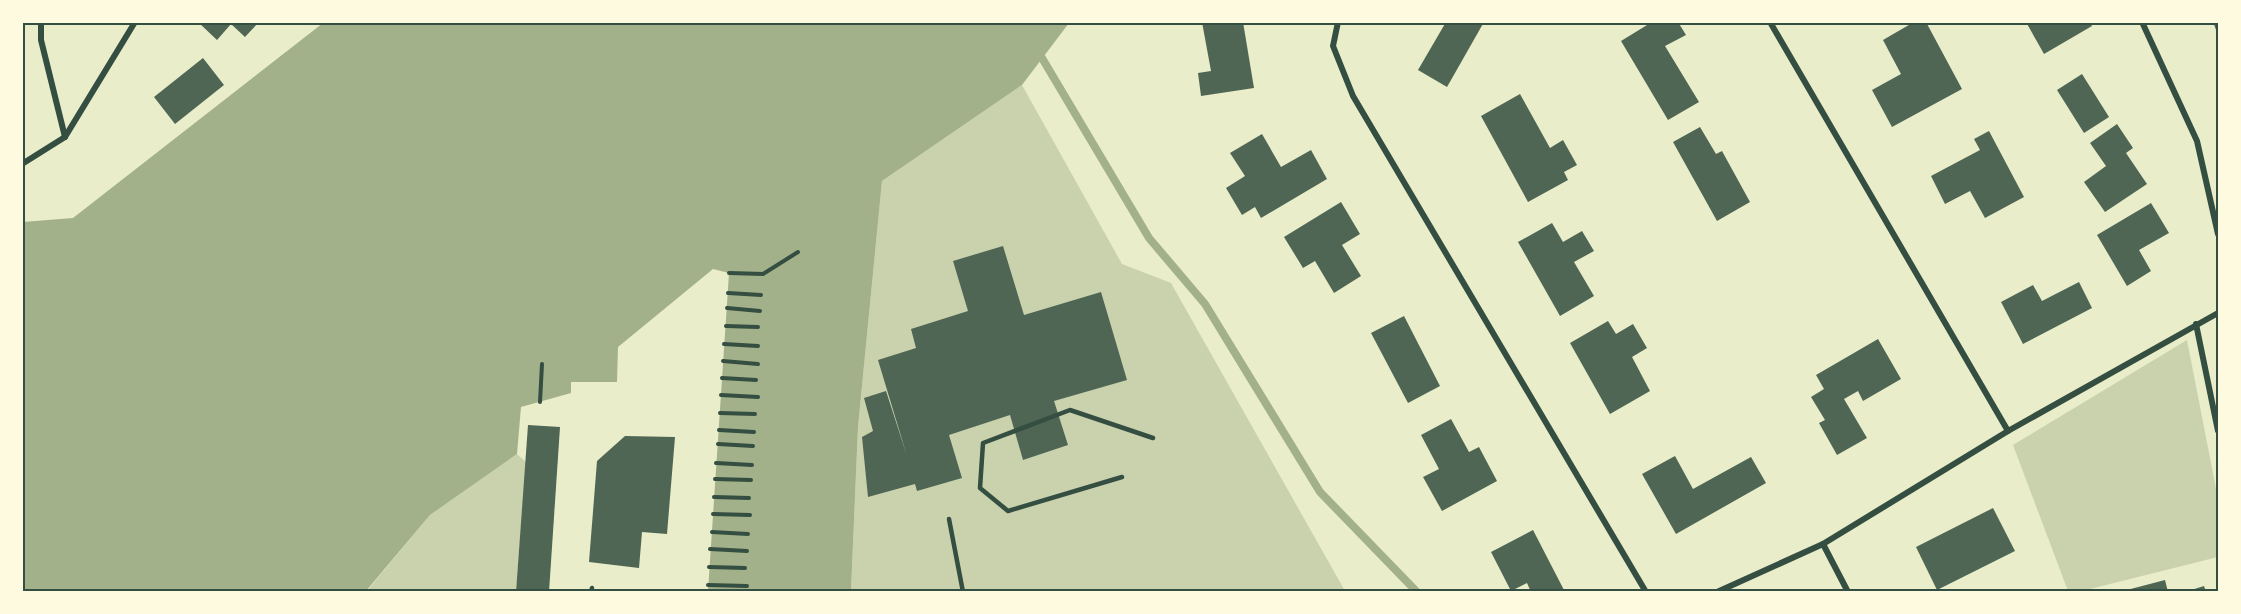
<svg xmlns="http://www.w3.org/2000/svg" width="2241" height="614" viewBox="0 0 2241 614" font-family="Montserrat,sans-serif">
	<style>
		.green { fill: #cad2ad }
		.water { fill: #a3b18a }
		.lines { fill: none; stroke-linecap: round; stroke-linejoin: round }
		.stream { stroke: #a3b18a; stroke-width: 8 }
		.building { fill: #4f6655 }
		.path { stroke: #344e41; stroke-width: 4 }
		.service { stroke: #344e41; stroke-width: 4.5 }
		.minor { stroke: #344e41; stroke-width: 6 }
		.neatline { fill: none; stroke: #344e41; stroke-width: 2 }
	</style>
	<rect width="100%" height="100%" fill="#e9edc9"/>
	<g class="green">
		<polygon points="1022,85 1122,264 1171,283 1345,591 851,592 858,427 882,181"/>
		<polygon points="2187,340 2218,499 2218,557 2082,591 2068,591 2013,445"/>
		<polygon points="517,454 526,462 516,591 366,592 430,515"/>
	</g>
	<polygon class="water" points="323,23 1069,23 1022,85 882,181 858,427 851,591 708,591 729,273 713,269 618,347 617,382 571,382 571,393 521,407 517,454 430,515 366,591 23,592 23,222 73,218"/>
	<g class="lines">
		<polyline class="stream" points="1042,58 1149,238 1205,304 1320,492 1417,592"/>
	</g>
	<g class="building">
		<polygon points="198,22 259,22 245,37 231,24 217,40"/>
		<polygon points="1202,22 1243,22 1254,88 1201,96 1198,73 1211,71"/>
		<polygon points="1446,22 1484,22 1447,87 1418,70"/>
		<polygon points="1652,22 1678,22 1686,35 1665,46 1699,102 1668,120 1621,41"/>
		<polygon points="1914,22 1926,22 1962,89 1892,127 1872,90 1901,74 1883,40"/>
		<polygon points="2026,22 2090,22 2092,26 2044,54"/>
		<polygon points="2213,22 2218,22 2218,35"/>
		<polygon points="203,58 224,85 175,124 154,97"/>
		<polygon points="2082,74 2109,117 2084,133 2057,90"/>
		<polygon points="1520,94 1550,148 1563,140 1577,165 1564,172 1568,180 1528,202 1481,116"/>
		<polygon points="2117,124 2133,148 2126,153 2147,184 2105,212 2084,182 2106,166 2090,143"/>
		<polygon points="1700,127 1716,154 1722,151 1750,202 1717,221 1673,142"/>
		<polygon points="1989,131 2024,197 1985,218 1970,191 1945,204 1931,176 1980,150 1974,139"/>
		<polygon points="1262,134 1281,167 1311,150 1327,179 1261,218 1255,207 1242,215 1226,188 1245,176 1230,153"/>
		<polygon points="1341,202 1360,234 1342,245 1361,276 1334,293 1315,261 1303,268 1284,237"/>
		<polygon points="2151,203 2169,233 2139,250 2151,271 2127,286 2097,235"/>
		<polygon points="1552,223 1563,242 1582,231 1594,251 1574,262 1594,296 1560,316 1518,242"/>
		<polygon points="1003,246 1024,315 1101,292 1127,380 1054,401 1068,445 1023,460 1010,415 949,435 962,478 917,491 915,484 868,497 862,437 873,431 864,398 886,391 907,456 878,360 916,348 911,329 968,311 953,261"/>
		<polygon points="2079,282 2092,308 2023,344 2001,302 2033,285 2042,301"/>
		<polygon points="1404,316 1440,386 1408,403 1371,333"/>
		<polygon points="1608,321 1616,334 1633,324 1647,348 1632,357 1650,391 1610,414 1570,343"/>
		<polygon points="1878,339 1901,379 1863,401 1858,391 1844,399 1867,438 1837,455 1819,423 1825,420 1811,397 1824,389 1816,375"/>
		<polygon points="1451,419 1469,452 1479,447 1497,481 1442,511 1423,477 1439,469 1421,435"/>
		<polygon points="528,425 560,427 549,592 516,592"/>
		<polygon points="625,436 675,437 667,534 642,532 639,568 589,562 597,461"/>
		<polygon points="1675,456 1693,489 1751,457 1766,483 1676,534 1642,474"/>
		<polygon points="1993,508 2015,551 1937,590 1916,547"/>
		<polygon points="1533,530 1565,592 1531,592 1527,583 1511,591 1491,552"/>
		<polygon points="2165,580 2168,592 2123,592 2123,591"/>
		<polygon points="2204,586 2206,592 2188,592 2188,591"/>
	</g>
	<g class="lines">
		<g class="path">
			<polyline points="729,273 763,274 798,252"/>
			<polyline points="728,293 761,295"/>
			<polyline points="727,308 760,311"/>
			<polyline points="726,326 758,327"/>
			<polyline points="724,344 758,346"/>
			<polyline points="723,361 758,364"/>
			<polyline points="722,378 756,380"/>
			<polyline points="721,395 758,397"/>
			<polyline points="540,402 542,364"/>
			<polyline points="720,413 755,414"/>
			<polyline points="719,430 754,432"/>
			<polyline points="718,444 753,446"/>
			<polyline points="716,463 752,465"/>
			<polyline points="715,479 751,480"/>
			<polyline points="714,497 749,498"/>
			<polyline points="713,514 750,515"/>
			<polyline points="712,532 748,534"/>
			<polyline points="710,549 747,551"/>
			<polyline points="709,567 745,568"/>
			<polyline points="708,585 747,586"/>
		</g>
		<g class="service">
			<polyline points="1122,477 1008,511 980,488 983,443 1070,410 1153,438"/>
			<polyline points="949,519 963,592"/>
			<polyline points="591,592 592,588"/>
		</g>
		<g class="minor">
			<polyline points="41,22 41,40 65,137"/>
			<polyline points="1338,22 1333,46 1353,96 1646,592"/>
			<polyline points="1770,22 2008,431"/>
			<polyline points="2142,22 2197,141 2218,234"/>
			<polyline points="22,164 65,137 135,22"/>
			<polyline points="2196,324 2218,431"/>
			<polyline points="1823,544 1848,592"/>
			<polyline points="1717,592 1823,544 2008,431 2218,313"/>
		</g>
	</g>
	<rect width="2241" height="614" fill="none" stroke="#fefae0" stroke-width="48"/>
	<rect x="24" y="24" width="2193" height="566" class="neatline"/>
</svg>
